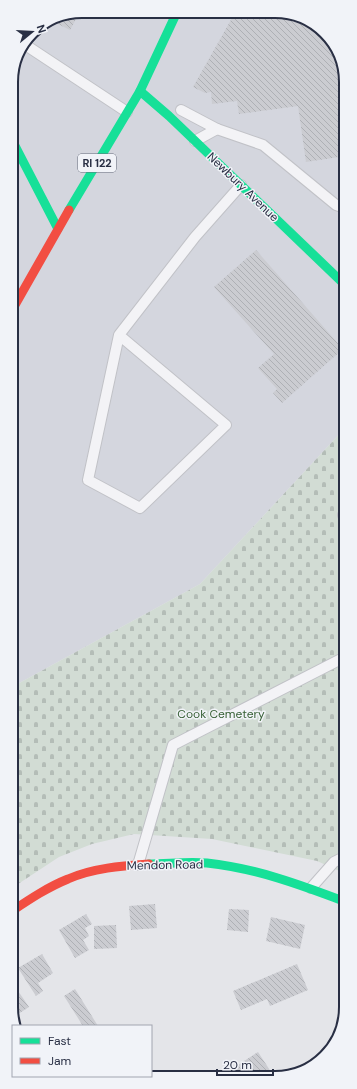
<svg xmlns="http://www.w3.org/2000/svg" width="357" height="1089" viewBox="0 0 357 1089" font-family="'DM Sans',sans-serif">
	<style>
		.built { fill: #d4d6de }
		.cemetery { fill: url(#cemetery-stones) }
		.building { fill: url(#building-back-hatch) }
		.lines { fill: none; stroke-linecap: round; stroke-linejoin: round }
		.lane-casing { stroke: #c1c2c7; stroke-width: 12 }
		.lane { stroke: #f3f3f6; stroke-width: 10 }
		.fast { stroke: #16e098; stroke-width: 9 }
		.jam { stroke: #f24e42; stroke-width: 9 }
		.labels { text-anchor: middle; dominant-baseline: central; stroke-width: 3; stroke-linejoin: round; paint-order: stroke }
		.shield { fill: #f1f3f8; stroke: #656a7a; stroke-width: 1 }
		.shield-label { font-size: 11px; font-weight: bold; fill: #292f44 }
		.street-label { font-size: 12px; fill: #292f44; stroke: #f1f3f8 }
		.park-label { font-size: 12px; fill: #376035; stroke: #f1f3f8 }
		.rim { fill: none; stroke: #292f44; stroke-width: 2 }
	</style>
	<defs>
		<pattern id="cemetery-stones" width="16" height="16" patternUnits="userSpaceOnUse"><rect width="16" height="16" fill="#d2dcd4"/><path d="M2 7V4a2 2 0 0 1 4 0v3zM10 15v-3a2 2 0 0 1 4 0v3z" fill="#b4bdb7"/></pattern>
		<pattern id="building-back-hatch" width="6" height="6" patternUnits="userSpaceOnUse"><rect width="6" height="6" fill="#cbccd1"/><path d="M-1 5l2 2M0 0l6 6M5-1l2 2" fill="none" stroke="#aeb0b5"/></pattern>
	</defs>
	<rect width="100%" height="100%" fill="#e4e5e9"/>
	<polygon class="built" points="82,11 289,12 325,32 345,69 345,428 200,584 12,687 11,77 18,51 35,29"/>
	<polygon class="cemetery" points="345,428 346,874 317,861 212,839 134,834 92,844 59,857 12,888 12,687 200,584"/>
	<g class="building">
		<polygon points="80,12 70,30 54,22"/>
		<polygon points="269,12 289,12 325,32 345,69 345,172 342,172 339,157 306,162 298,106 239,114 237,101 212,104 211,92 205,93 193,87 232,18"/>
		<polygon points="256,250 343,349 282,403 273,393 277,389 258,368 274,354 214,287"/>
		<polygon points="155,904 157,928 131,930 129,906"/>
		<polygon points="229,909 249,910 248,932 227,930"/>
		<polygon points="86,914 92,924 85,928 89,936 83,940 89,950 75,958 59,930"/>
		<polygon points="271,917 305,925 300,949 266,941"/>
		<polygon points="116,925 117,948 94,949 94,926"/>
		<polygon points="42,954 53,973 38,983 43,991 36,996 18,968"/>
		<polygon points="297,964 308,990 270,1006 267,999 241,1010 233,991"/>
		<polygon points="14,985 29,1007 12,1018 12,986"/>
		<polygon points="75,989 98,1026 83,1026 64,996"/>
		<polygon points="258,1052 273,1075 270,1077 233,1077 229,1071"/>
	</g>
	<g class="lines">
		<defs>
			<g id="lane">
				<polyline points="24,44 127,112"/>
				<polyline points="181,110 217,129"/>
				<polyline points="195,141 217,129 263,145 336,205 345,208"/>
				<polyline points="119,335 226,425 140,508 88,480 119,335 195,237 241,185"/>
				<polyline points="345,513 343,515 345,520"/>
				<polyline points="138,865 173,745 345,657"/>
				<polyline points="311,888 334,862 346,856"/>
			</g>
		</defs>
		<use href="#lane" class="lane-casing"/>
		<use href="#lane" class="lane"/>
		<g class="fast">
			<polyline points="140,91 169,116 345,285"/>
			<polyline points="11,138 58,229"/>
			<polyline points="69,210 140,91 177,12"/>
			<path d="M149 864C168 864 187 861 207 863 255 868 301 885 346 902"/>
		</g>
		<g class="jam">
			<polyline points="11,312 69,210"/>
			<path d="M12 911C30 899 48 887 68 879 93 868 121 866 149 864"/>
		</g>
	</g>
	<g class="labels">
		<rect class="shield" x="78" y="154" width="38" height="18" rx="3"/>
		<g class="shield-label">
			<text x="97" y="163">RI 122</text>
		</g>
		<g class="street-label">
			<text transform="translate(243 187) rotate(44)">Newbury Avenue</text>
			<text transform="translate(165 865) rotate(-1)">Mendon Road</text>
		</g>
		<g class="park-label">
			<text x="221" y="714">Cook Cemetery</text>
		</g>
	</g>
	<path d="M0 0H357V1089H0ZM82 18H275A64 64 0 0 1 339 82V1007A64 64 0 0 1 275 1071H82A64 64 0 0 1 18 1007V82A64 64 0 0 1 82 18Z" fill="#f1f3f8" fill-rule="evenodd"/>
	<path class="rim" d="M82 18H275A64 64 0 0 1 339 82V1007A64 64 0 0 1 275 1071H82A64 64 0 0 1 18 1007V82A64 64 0 0 1 82 18Z"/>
	<rect x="12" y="1025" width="140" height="52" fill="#f1f3f8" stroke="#a1a5b0"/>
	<rect x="20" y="1038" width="20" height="6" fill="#16e098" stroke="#a1a5b0"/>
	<text x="48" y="1045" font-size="12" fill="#292f44">Fast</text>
	<rect x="20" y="1058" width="20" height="6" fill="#f24e42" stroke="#a1a5b0"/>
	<text x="48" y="1065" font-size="12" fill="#292f44">Jam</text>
	<g transform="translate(32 32) rotate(72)" stroke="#f1f3f8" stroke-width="3" paint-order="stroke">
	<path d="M0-3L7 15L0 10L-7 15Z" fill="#292f44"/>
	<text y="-6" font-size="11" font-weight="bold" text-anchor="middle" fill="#292f44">N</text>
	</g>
	<path d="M217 1069v6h56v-6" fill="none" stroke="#292f44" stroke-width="2"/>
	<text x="223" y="1069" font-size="12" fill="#292f44" stroke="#f1f3f8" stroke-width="3" paint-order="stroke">20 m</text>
</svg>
